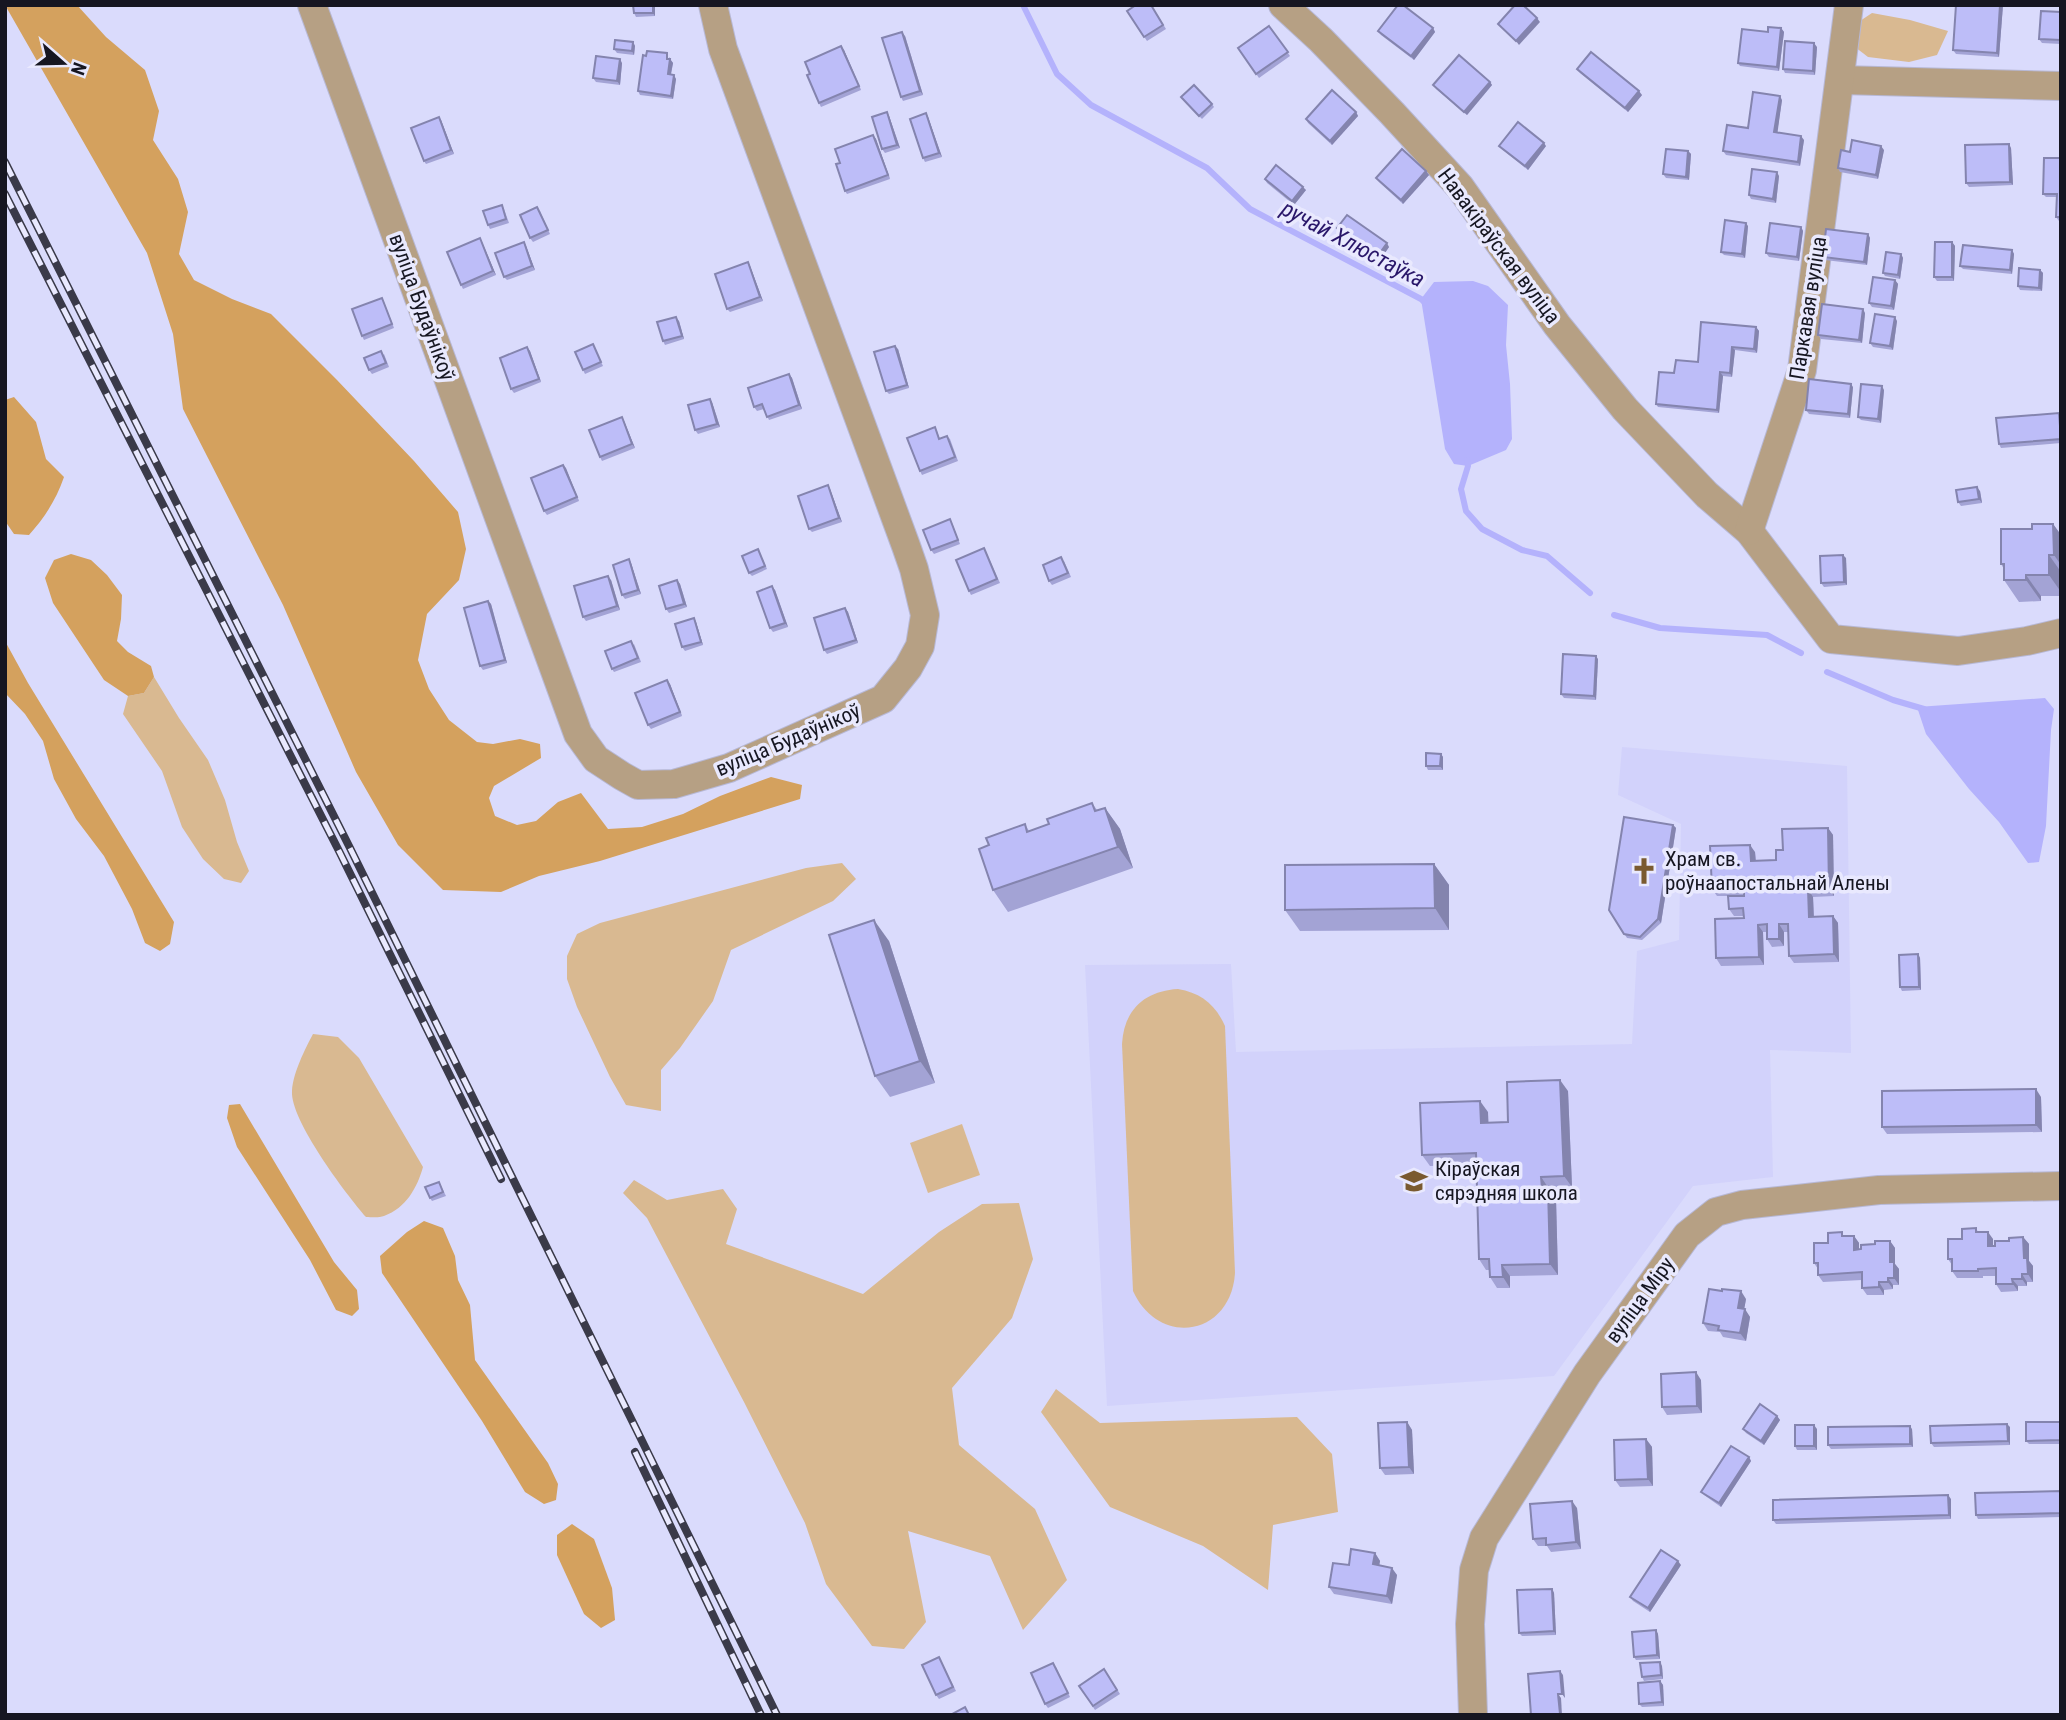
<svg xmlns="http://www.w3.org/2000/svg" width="2066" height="1720" viewBox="0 0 2066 1720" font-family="'Roboto Condensed',sans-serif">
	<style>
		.built { fill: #d2d2fb }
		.green { fill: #d9b991 }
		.forest { fill: #d4a15e }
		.water { fill: #b4b2fc }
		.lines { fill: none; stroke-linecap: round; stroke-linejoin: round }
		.stream { stroke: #b4b2fc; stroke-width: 6 }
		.minor-casing { stroke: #b7b8d5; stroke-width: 30 }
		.minor { stroke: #b6a084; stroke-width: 28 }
		.rail-casing { stroke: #3a3a49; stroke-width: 8 }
		.rail { stroke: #e9e9fe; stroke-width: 5; stroke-dasharray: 16; stroke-linecap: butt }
		.wall { fill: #a3a3d5 }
		.shaded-wall { fill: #8484ae }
		.building { fill: #bdbdf8; stroke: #8484ae; stroke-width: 2 }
		.labels { text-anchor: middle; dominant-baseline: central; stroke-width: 7; stroke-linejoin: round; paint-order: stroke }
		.street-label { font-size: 21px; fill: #161621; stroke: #e9e9fe }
		.poi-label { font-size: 21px; fill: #161621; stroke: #e9e9fe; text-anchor: start }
		.water-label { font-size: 23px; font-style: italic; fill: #291669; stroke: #e9e9fe }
	</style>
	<rect width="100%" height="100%" fill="#dadbfc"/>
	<polygon class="built" points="1622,747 1847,766 1851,1053 1770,1050 1773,1177 1693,1186 1554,1376 1107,1406 1085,965 1231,964 1236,1052 1632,1044 1637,951 1679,940 1681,824 1618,795"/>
	<g class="green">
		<polygon points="1872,13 1910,20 1948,31 1937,55 1909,62 1868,57 1855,47 1860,21"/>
		<polygon points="154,677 179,718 208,760 225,800 237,842 249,871 241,883 224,879 203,859 182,827 162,771 123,714 128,696 144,693"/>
		<polygon points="842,863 856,879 833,901 731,950 713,1001 680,1048 661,1070 661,1111 626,1105 610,1077 577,1007 567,979 567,956 577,934 600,923 806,868"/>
		<path d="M1178 989C1201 993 1215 1004 1225 1026L1235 1273C1231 1336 1159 1348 1133 1291L1122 1044C1124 1010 1144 991 1178 989Z"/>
		<path d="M313 1034 338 1037 359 1058 423 1167C417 1188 406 1208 384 1216 379 1218 371 1217 366 1217 346 1194 290 1120 292 1091 293 1073 305 1049 313 1034Z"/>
		<polygon points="962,1124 980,1175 928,1193 910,1143"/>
		<polygon points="634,1180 667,1200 723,1189 737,1209 726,1244 863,1294 939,1232 982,1204 1019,1203 1033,1259 1012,1318 952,1388 959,1445 1035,1509 1067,1580 1023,1630 990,1556 908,1531 926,1622 904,1649 872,1646 826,1584 805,1523 744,1402 647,1218 623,1193"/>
		<polygon points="1056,1389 1100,1423 1297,1417 1332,1454 1338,1512 1273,1525 1268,1590 1203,1546 1110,1507 1041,1412"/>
	</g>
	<g class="forest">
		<polygon points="5,5 77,5 106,37 145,70 159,111 153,140 178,179 188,212 179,254 194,280 232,299 271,314 337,380 414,461 458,512 466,549 459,580 427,614 418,660 429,689 449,720 477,742 493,744 520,739 540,744 541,758 494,786 489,798 495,816 517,825 536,821 558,802 581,793 608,829 642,827 683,814 720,796 771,777 802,785 800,799 600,861 539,876 501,892 443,890 398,845 356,772 283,605 183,409 173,334 147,253"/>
		<path d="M14 397 36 422 46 459 64 477C56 500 45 517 29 535L14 534 5 521V400Z"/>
		<polygon points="71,554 91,560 107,575 122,595 121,619 117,641 128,652 151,666 154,677 144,693 128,696 104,680 53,603 45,578 54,560"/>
		<polygon points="5,641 28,683 174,922 170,944 160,951 145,943 132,909 104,856 76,819 54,779 43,741 25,714 5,693"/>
		<polygon points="240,1104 334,1262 357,1290 359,1309 352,1316 336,1310 310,1260 237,1147 227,1118 229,1105"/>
		<polygon points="424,1221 443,1228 455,1256 458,1280 470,1305 475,1360 548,1463 558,1484 556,1500 544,1504 525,1492 482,1421 382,1273 380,1256 407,1232"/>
		<polygon points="572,1524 594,1539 612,1588 615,1620 601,1628 584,1614 557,1555 557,1535"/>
	</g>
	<g class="water">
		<polygon points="1473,281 1488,286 1508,305 1506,345 1510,384 1512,439 1506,450 1468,466 1454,464 1445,449 1421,299 1434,282"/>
		<polygon points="2045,698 2054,709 2051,730 2046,826 2039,862 2028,863 1999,822 1969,789 1926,734 1917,707"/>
	</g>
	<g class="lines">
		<g class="stream">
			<polyline points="1023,5 1057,74 1091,105 1207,168 1250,209 1421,299 1425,303"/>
			<polyline points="1467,460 1468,466 1461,489 1466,511 1482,529 1522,550 1547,556 1590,593"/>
			<polyline points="1614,615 1660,628 1767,635 1801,653"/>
			<polyline points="1827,672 1893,700 1924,709"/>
		</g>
		<defs>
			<g id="minor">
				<polyline points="312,5 578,734 596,759 622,776 638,785 674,784 729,768 883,699 908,668 920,646 925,615 914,569 906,546 723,49 713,5"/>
				<polyline points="1283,5 1321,40 1392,113 1460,187 1557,325 1625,409 1707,495 1749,531 1831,639 1958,651 2027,641 2061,633"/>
				<polyline points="1841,80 2061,86"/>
				<polyline points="1749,531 1802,370 1849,5"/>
				<polyline points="1473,1715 1470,1624 1474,1570 1484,1538 1587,1374 1687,1235 1716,1212 1742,1205 1879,1190 2061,1186"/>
			</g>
		</defs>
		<use href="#minor" class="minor-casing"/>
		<use href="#minor" class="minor"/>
		<defs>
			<g id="rail">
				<polyline points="5,162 349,846 777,1715"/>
				<polyline points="5,194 339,851 501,1179"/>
				<polyline points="635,1452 761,1715"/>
			</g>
		</defs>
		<use href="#rail" class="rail-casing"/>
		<use href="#rail" class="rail"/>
	</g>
	<g class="wall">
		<polygon points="633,5 655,5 655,16 636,17 634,13"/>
		<polygon points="1151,5 1166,29 1147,41 1127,11"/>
		<polygon points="1956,5 2003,5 1999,57 1956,54 1953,50"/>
		<polygon points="2061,12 2061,44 2042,43 2039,39"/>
		<polygon points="1269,26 1290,56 1259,78 1238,48"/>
		<polygon points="1433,28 1435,32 1414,60 1381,35 1378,31"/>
		<polygon points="1781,28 1784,32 1779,71 1740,66 1738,63"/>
		<polygon points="905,36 923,95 903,101 901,97"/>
		<polygon points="633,42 635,46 634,55 617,53 614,49"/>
		<polygon points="1817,47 1815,75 1785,73 1783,69"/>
		<polygon points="844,50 861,90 821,107 819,103 810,74"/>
		<polygon points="670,57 670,59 673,63 671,75 676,79 673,99 640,95 638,91"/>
		<polygon points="622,63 620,85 596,82 593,78"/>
		<polygon points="1577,69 1642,95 1628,112 1580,73"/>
		<polygon points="1490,82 1492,85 1467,115 1436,89 1433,85"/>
		<polygon points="1181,97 1212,104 1214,107 1202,119"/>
		<polygon points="1782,100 1777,132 1804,140 1800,166 1726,155 1723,151 1748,128"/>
		<polygon points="1356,112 1358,116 1332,145 1308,123 1306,119"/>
		<polygon points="926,113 928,117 942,157 925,162 923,158"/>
		<polygon points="889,116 900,148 885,153 882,149"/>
		<polygon points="441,120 454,154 426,164 424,161"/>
		<polygon points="873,135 876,139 890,179 847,194 845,191 840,163"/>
		<polygon points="1499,146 1546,146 1528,170 1502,149"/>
		<polygon points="2011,148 2013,185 1969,187 1966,183"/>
		<polygon points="1884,150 1878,179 1840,172 1838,168 1850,152"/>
		<polygon points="1688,151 1691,154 1689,180 1666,178 1663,174"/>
		<polygon points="2061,158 2061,221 2059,221 2056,217 2057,197 2046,197 2043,194"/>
		<polygon points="1426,171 1429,175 1403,204 1379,182 1376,178"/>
		<polygon points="1779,176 1776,203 1751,199 1749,195"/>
		<polygon points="1265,179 1306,190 1294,205 1267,183"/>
		<polygon points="502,205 504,209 509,223 490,229 488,225"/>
		<polygon points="540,211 550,234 533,242 530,238"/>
		<polygon points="1748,226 1745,258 1724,255 1721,252"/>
		<polygon points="1801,227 1803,231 1799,261 1769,257 1766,253"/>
		<polygon points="1337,228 1389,247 1380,260 1340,232"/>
		<polygon points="1868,234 1870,238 1867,265 1825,260 1823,257"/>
		<polygon points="480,238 496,275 463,289 461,285"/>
		<polygon points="524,242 526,246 535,270 507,280 504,277"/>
		<polygon points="1952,242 1955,246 1954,281 1937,281 1934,277"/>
		<polygon points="2012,250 2014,254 2012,274 1963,269 1960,266"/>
		<polygon points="1901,254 1903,258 1900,279 1885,276 1883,273"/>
		<polygon points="750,266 763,301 730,312 727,309"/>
		<polygon points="2040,270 2043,273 2042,291 2020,290 2018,286"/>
		<polygon points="1895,280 1898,284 1894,310 1872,307 1869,303"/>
		<polygon points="382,298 384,302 394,328 364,340 362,336"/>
		<polygon points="1865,313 1862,343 1821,339 1818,335"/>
		<polygon points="679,321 684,339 665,345 663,341"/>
		<polygon points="1897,321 1893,350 1873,347 1870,343"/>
		<polygon points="1756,327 1759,331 1757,353 1735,350 1732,377 1723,376 1719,413 1658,407 1656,404 1674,373 1698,362"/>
		<polygon points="593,344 603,366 585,374 583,370"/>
		<polygon points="527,347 530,351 541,382 514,393 511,389"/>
		<polygon points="898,349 909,388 889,394 886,391"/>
		<polygon points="384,354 389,367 372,374 369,370"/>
		<polygon points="789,374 792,378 802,409 769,420 764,409 757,411 754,407"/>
		<polygon points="1853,387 1850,418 1809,414 1806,410"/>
		<polygon points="1884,390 1881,423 1861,420 1858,417"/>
		<polygon points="710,399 712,402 720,427 698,434 695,430"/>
		<polygon points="2061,416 2061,443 2001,448 1999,444"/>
		<polygon points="624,421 635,448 602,461 600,457"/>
		<polygon points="937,431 940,439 947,436 950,439 958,461 922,475 920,471"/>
		<polygon points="563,465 579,501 547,515 544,511"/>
		<polygon points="830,489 842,522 812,532 809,529"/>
		<polygon points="1980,491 1982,503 1961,506 1958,502"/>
		<polygon points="952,523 960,544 934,554 931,550"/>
		<polygon points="2053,524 2061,535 2061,596 2041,596 2041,601 2019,602 2004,580 2004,569 2001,564 2032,529"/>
		<polygon points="986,552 1000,583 971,595 969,591"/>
		<polygon points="760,553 767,569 752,576 749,573"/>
		<polygon points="1846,558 1847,585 1824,587 1821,583"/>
		<polygon points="629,559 631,563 641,594 625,599 622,595"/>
		<polygon points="1064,561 1071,577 1052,585 1049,581"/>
		<polygon points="611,580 620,610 586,621 583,617"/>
		<polygon points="677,580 680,584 687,607 669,613 666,609"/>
		<polygon points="775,590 788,627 773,632 770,628"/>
		<polygon points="488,601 491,604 507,663 483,670 480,666"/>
		<polygon points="845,608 848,612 858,643 827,654 824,650"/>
		<polygon points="694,618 696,622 703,645 685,651 682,647"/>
		<polygon points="634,644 641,662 614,672 612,669"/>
		<polygon points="1598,659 1596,700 1564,698 1561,694"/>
		<polygon points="670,684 682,716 651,729 648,725"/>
		<polygon points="1441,754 1443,757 1443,770 1428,770 1426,766"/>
		<polygon points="1092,803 1097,810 1105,808 1120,829 1133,868 1008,912 993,890 989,845 1025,824 1029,831 1049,824"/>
		<polygon points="1673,825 1676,828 1661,923 1642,940 1627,938 1609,910"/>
		<polygon points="1828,828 1833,835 1834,896 1813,897 1814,916 1833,916 1838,923 1839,962 1794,963 1789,956 1788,932 1784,932 1784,946 1772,947 1767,939 1767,932 1763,932 1764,965 1721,966 1716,958 1744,918 1743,916 1734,916 1729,909 1744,896 1717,896 1712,889 1755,852 1756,860 1776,860 1783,850"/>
		<polygon points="1434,864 1449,885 1449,930 1300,931 1285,910"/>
		<polygon points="889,941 935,1083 890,1097 875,1076"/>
		<polygon points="1918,954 1920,958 1921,990 1902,991 1900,987"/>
		<polygon points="1568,1091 1572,1187 1549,1188 1556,1199 1558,1275 1510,1276 1510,1288 1497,1288 1490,1277 1489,1270 1486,1270 1479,1259 1476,1164 1430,1166 1422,1155 1488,1112 1488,1123 1508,1122"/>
		<polygon points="2041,1097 2042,1132 1887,1134 1882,1127"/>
		<polygon points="439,1182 446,1196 432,1201 430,1198"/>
		<polygon points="1976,1228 1978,1232 1993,1239 1993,1246 2023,1237 2029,1244 2029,1261 2033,1266 2033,1282 2027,1282 2027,1286 2018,1286 2018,1291 2001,1292 1996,1284 1996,1276 1983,1276 1983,1278 1957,1278 1952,1271 1952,1265 1948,1259 1962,1239"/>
		<polygon points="1844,1236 1854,1236 1859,1243 1859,1249 1890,1241 1895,1248 1895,1264 1899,1269 1899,1285 1893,1285 1893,1289 1884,1290 1884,1295 1867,1295 1862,1288 1862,1280 1823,1282 1818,1275 1818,1269 1814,1263 1828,1243"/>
		<polygon points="1746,1299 1744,1309 1750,1317 1746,1341 1723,1337 1720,1332 1708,1331 1703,1323"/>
		<polygon points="1701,1380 1702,1413 1667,1415 1662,1407"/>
		<polygon points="1777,1416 1780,1420 1764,1445 1746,1433 1743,1429"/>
		<polygon points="1407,1422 1412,1430 1414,1474 1385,1475 1380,1468"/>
		<polygon points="2061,1422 2061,1444 2029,1444 2026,1441"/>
		<polygon points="2010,1427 2010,1445 1934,1447 1931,1443"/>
		<polygon points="1817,1429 1817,1450 1797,1450 1795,1446"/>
		<polygon points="1912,1429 1913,1447 1831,1449 1828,1445"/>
		<polygon points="1646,1439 1652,1447 1653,1486 1620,1487 1615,1480"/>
		<polygon points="1749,1457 1751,1461 1721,1507 1704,1495 1701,1492"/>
		<polygon points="2061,1491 2061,1517 1978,1519 1976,1515"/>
		<polygon points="1951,1499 1951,1519 1776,1524 1773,1520"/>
		<polygon points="1577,1508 1581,1549 1551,1552 1547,1546 1538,1546 1533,1539"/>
		<polygon points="1375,1553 1380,1561 1379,1565 1397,1575 1392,1604 1334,1594 1329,1587 1349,1565"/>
		<polygon points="1681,1565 1650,1612 1633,1601 1630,1597"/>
		<polygon points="1552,1589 1554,1593 1556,1635 1522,1636 1519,1633"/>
		<polygon points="1656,1630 1658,1634 1660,1659 1636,1660 1634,1657"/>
		<polygon points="939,1657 956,1691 939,1699 936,1695"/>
		<polygon points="1662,1666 1663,1679 1644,1681 1642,1677"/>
		<polygon points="1056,1667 1070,1697 1048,1708 1045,1704"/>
		<polygon points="1104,1669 1120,1694 1095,1710 1079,1686"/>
		<polygon points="1660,1681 1663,1685 1664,1706 1642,1707 1639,1704"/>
	</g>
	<g class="shaded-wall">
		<polygon points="653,5 655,5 655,16 653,13"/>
		<polygon points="2000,5 2003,5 1999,57 1997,53"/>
		<polygon points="1537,18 1540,22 1519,45 1516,41"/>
		<polygon points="1433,28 1435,32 1414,60 1411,56"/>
		<polygon points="1781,28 1784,32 1779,71 1777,67"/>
		<polygon points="902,32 905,36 923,95 920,91"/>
		<polygon points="633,42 635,46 634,55 632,51"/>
		<polygon points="1814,43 1817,47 1815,75 1813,71"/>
		<polygon points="841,46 844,50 861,90 859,86"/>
		<polygon points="620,59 622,63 620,85 617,81"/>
		<polygon points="670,59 673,63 670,78 668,74"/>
		<polygon points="674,75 676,79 673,99 671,96"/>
		<polygon points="1490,82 1492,85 1467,115 1464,112"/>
		<polygon points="1639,91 1642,95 1628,112 1625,108"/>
		<polygon points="1780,96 1782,100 1777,136 1774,132"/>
		<polygon points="887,112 889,116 900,148 897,145"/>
		<polygon points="1356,112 1358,116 1332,145 1330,141"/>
		<polygon points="926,113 928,117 942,157 939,153"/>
		<polygon points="439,117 441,120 454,154 451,150"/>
		<polygon points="873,135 876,139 890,179 888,175"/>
		<polygon points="1801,136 1804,140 1800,166 1798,162"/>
		<polygon points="1544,143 1546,146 1528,170 1525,166"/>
		<polygon points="2009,144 2011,148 2013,185 2010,182"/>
		<polygon points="1881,146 1884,150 1878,179 1876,175"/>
		<polygon points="1688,151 1691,154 1689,180 1686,177"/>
		<polygon points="1426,171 1429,175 1403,204 1401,200"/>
		<polygon points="1777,172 1779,176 1776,203 1773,199"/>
		<polygon points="1303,187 1306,190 1294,205 1292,201"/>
		<polygon points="1746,223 1748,226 1745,258 1742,254"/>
		<polygon points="1801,227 1803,231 1799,261 1797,257"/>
		<polygon points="1868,234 1870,238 1867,265 1864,262"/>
		<polygon points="480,238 482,242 496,275 493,271"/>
		<polygon points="524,242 526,246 535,270 532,266"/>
		<polygon points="1952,242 1955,246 1954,281 1952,277"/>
		<polygon points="1387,243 1389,247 1380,260 1377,257"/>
		<polygon points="2012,250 2014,254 2012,274 2010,270"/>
		<polygon points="1901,254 1903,258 1900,279 1898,275"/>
		<polygon points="748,262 750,266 763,301 760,297"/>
		<polygon points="2040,270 2043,273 2042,291 2039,288"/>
		<polygon points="1895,280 1898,284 1894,310 1891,306"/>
		<polygon points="1863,309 1865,313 1862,343 1859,340"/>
		<polygon points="676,317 679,321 684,339 682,336"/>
		<polygon points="1895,317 1897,321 1893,350 1890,346"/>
		<polygon points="1756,327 1759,331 1757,353 1754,349"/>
		<polygon points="895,346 898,349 909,388 907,385"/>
		<polygon points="527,347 530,351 541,382 539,379"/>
		<polygon points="1732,347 1735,350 1732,377 1730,373"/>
		<polygon points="1720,372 1723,376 1719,413 1717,410"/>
		<polygon points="789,374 792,378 802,409 799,405"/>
		<polygon points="1851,384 1853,387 1850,418 1848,414"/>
		<polygon points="1882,386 1884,390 1881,423 1878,419"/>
		<polygon points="710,399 712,402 720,427 717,424"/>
		<polygon points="622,417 624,421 635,448 632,444"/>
		<polygon points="563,465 566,468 579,501 577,497"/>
		<polygon points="828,485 830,489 842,522 839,518"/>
		<polygon points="1977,487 1980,491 1982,503 1979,499"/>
		<polygon points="2053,524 2061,535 2061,565 2054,555"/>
		<polygon points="1843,555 1846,558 1847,585 1844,582"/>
		<polygon points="2049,555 2061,572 2061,592 2049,575"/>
		<polygon points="629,559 631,563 641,594 638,590"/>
		<polygon points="2026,575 2041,596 2041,601 2026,580"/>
		<polygon points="608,576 611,580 620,610 617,606"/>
		<polygon points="677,580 680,584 687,607 684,604"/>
		<polygon points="772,586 775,590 788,627 785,623"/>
		<polygon points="488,601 491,604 507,663 505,660"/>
		<polygon points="845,608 848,612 858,643 856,640"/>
		<polygon points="694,618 696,622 703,645 701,642"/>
		<polygon points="1596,656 1598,659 1596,700 1594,696"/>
		<polygon points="667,680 670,684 682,716 680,712"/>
		<polygon points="1441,754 1443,757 1443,770 1440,766"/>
		<polygon points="1105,808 1120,829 1133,868 1118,847"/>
		<polygon points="1673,825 1676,828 1661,923 1658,919"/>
		<polygon points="1828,828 1833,835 1834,896 1829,889"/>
		<polygon points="1750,845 1755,852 1756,868 1751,861"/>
		<polygon points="1434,864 1449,885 1449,930 1435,908"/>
		<polygon points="1808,889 1813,897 1814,924 1809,917"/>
		<polygon points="1833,916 1838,923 1839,962 1834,954"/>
		<polygon points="874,920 889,941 935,1083 920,1061"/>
		<polygon points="1779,924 1784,932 1784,946 1779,939"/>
		<polygon points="1758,925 1763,932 1764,965 1759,957"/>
		<polygon points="1918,954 1920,958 1921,990 1919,987"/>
		<polygon points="1560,1080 1568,1091 1572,1187 1564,1176"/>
		<polygon points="2036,1089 2041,1097 2042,1132 2036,1125"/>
		<polygon points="1480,1101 1488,1112 1489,1134 1481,1123"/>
		<polygon points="1541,1177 1556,1199 1558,1275 1550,1264"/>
		<polygon points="1988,1232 1993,1239 1993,1253 1988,1246"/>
		<polygon points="1854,1236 1859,1243 1859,1257 1854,1250"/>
		<polygon points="2023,1237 2029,1244 2029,1261 2033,1266 2033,1282 2028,1274 2024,1258"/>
		<polygon points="1890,1241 1895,1248 1895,1264 1899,1269 1899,1285 1894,1278 1890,1262"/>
		<polygon points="1502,1265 1510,1276 1510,1288 1503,1277"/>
		<polygon points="2022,1274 2027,1282 2027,1286 2022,1279"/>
		<polygon points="1888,1278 1893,1285 1893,1289 1888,1282"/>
		<polygon points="2012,1279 2018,1286 2018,1291 2013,1284"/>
		<polygon points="1879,1282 1884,1290 1884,1295 1879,1287"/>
		<polygon points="1741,1291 1746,1299 1743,1316 1738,1308"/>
		<polygon points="1745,1309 1750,1317 1746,1341 1740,1333"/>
		<polygon points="1696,1372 1701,1380 1702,1413 1697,1406"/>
		<polygon points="1777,1416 1780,1420 1764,1445 1761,1441"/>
		<polygon points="1407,1422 1412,1430 1414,1474 1409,1467"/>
		<polygon points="2007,1424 2010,1427 2010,1445 2008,1441"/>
		<polygon points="1814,1425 1817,1429 1817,1450 1814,1446"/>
		<polygon points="1910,1426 1912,1429 1913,1447 1910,1444"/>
		<polygon points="1646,1439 1652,1447 1653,1486 1648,1479"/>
		<polygon points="1749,1457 1751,1461 1721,1507 1719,1503"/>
		<polygon points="1948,1495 1951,1499 1951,1519 1949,1515"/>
		<polygon points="1572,1501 1577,1508 1581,1549 1576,1542"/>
		<polygon points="1375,1553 1380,1561 1378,1572 1373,1564"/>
		<polygon points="1678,1561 1681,1565 1650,1612 1648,1608"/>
		<polygon points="1392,1568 1397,1575 1392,1604 1387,1596"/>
		<polygon points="1552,1589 1554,1593 1556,1635 1554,1631"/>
		<polygon points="1656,1630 1658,1634 1660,1659 1657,1655"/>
		<polygon points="1660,1662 1662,1666 1663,1679 1661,1675"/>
		<polygon points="1560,1671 1563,1675 1565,1698 1562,1694"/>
		<polygon points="1660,1681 1663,1685 1664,1706 1662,1702"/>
		<polygon points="1558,1694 1561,1698 1562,1715 1560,1715"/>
	</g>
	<g class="building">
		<polygon points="633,5 653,5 653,13 634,13"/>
		<polygon points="1136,5 1151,5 1163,25 1144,37 1127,11"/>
		<polygon points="1398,5 1403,5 1433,28 1411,56 1378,31"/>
		<polygon points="1515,5 1523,5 1537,18 1516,41 1498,24"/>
		<polygon points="1956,5 2000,5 1997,53 1953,50"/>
		<polygon points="2041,11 2061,12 2061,40 2039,39"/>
		<polygon points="1269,26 1288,52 1256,74 1238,48"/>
		<polygon points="1768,27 1781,28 1777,67 1738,63 1742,29 1768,32"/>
		<polygon points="902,32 920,91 901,97 882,38"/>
		<polygon points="615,40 633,42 632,51 614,49"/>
		<polygon points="1785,41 1814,43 1813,71 1783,69"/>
		<polygon points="841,46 859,86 819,103 807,75 810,74 805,62"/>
		<polygon points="647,51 667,53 667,59 670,59 668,74 674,75 671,96 638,91 643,55 646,56"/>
		<polygon points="1591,52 1639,91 1625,108 1577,69"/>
		<polygon points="1459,55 1490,82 1464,112 1433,85"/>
		<polygon points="596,56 620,59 617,81 593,78"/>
		<polygon points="1194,85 1212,104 1199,116 1181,97"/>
		<polygon points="1332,90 1356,112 1330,141 1306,119"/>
		<polygon points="1753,92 1780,96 1774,132 1801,136 1798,162 1723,151 1727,125 1748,128"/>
		<polygon points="887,112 897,145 882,149 872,117"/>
		<polygon points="926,113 939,153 923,158 910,119"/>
		<polygon points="439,117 451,150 424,161 411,128"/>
		<polygon points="1518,122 1544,143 1525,166 1499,146"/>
		<polygon points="873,135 888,175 845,191 836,164 840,163 835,149"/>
		<polygon points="1852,140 1881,146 1876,175 1838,168 1841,150 1850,152"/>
		<polygon points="2009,144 2010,182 1966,183 1965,145"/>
		<polygon points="1402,149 1426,171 1401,200 1376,178"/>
		<polygon points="1666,149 1688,151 1686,177 1663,174"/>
		<polygon points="2044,158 2061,158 2061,217 2056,217 2057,194 2043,194"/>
		<polygon points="1276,165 1303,187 1292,201 1265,179"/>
		<polygon points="1752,169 1777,172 1773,199 1749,195"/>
		<polygon points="502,205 506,219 488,225 483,211"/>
		<polygon points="537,207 548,230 530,238 520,215"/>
		<polygon points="1347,215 1387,243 1377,257 1337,228"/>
		<polygon points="1725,220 1746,223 1742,254 1721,252"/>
		<polygon points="1770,223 1801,227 1797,257 1766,253"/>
		<polygon points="1826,229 1868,234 1864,262 1823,257"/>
		<polygon points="480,238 493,271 461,285 447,252"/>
		<polygon points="524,242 532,266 504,277 495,253"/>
		<polygon points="1935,242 1952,242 1952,277 1934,277"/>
		<polygon points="1963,245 2012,250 2010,270 1960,266"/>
		<polygon points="1886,252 1901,254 1898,275 1883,273"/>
		<polygon points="748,262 760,297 727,309 715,274"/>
		<polygon points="2019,268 2040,270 2039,288 2018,286"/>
		<polygon points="1873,277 1895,280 1891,306 1869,303"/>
		<polygon points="382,298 392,324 362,336 352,309"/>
		<polygon points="1822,304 1863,309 1859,340 1818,335"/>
		<polygon points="1875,314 1895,317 1890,346 1870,343"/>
		<polygon points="676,317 682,336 663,341 657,322"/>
		<polygon points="1701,322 1756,327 1754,349 1732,347 1730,373 1720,372 1717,410 1656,404 1659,372 1674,373 1676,360 1698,362"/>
		<polygon points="593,344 601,362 583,370 575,352"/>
		<polygon points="895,346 907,385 886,391 874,352"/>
		<polygon points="527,347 539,379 511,389 500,358"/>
		<polygon points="381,351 386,363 369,370 364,358"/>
		<polygon points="789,374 799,405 767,417 762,404 754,407 748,388"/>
		<polygon points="1809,379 1851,384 1848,414 1806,410"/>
		<polygon points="1861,384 1882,386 1878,419 1858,417"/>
		<polygon points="710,399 717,424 695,430 688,405"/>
		<polygon points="2059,413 2061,439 1999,444 1996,418"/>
		<polygon points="622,417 632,444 600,457 589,430"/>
		<polygon points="935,427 939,439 947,436 955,457 920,471 907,438"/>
		<polygon points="563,465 577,497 544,511 531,478"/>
		<polygon points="828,485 839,518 809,529 798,496"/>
		<polygon points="1977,487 1979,499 1958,502 1956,490"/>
		<polygon points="950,519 958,540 931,550 923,530"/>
		<polygon points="2032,524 2053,524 2054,555 2049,555 2049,575 2026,575 2026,580 2004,580 2004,564 2001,564 2001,529 2032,529"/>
		<polygon points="984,548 997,579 969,591 956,560"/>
		<polygon points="758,549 765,566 749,573 742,556"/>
		<polygon points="1843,555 1844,582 1821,583 1820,556"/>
		<polygon points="1061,557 1068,573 1049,581 1043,565"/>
		<polygon points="629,559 638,590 622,595 613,565"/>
		<polygon points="608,576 617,606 583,617 574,586"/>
		<polygon points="677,580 684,604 666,609 659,586"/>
		<polygon points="772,586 785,623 770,628 757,592"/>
		<polygon points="488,601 505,660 480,666 464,608"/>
		<polygon points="845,608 856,640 824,650 814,618"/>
		<polygon points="694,618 701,642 682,647 675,624"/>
		<polygon points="631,641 638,658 612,669 605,651"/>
		<polygon points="1563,654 1596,656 1594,696 1561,694"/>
		<polygon points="667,680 680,712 648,725 635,693"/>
		<polygon points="1426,753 1441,754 1440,766 1426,766"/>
		<polygon points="1092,803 1095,811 1105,808 1118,847 993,890 979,849 989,845 986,838 1025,824 1027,832 1049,824 1047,819"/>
		<polygon points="1624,817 1673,825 1658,919 1640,937 1624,934 1609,910"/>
		<polygon points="1828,828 1829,889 1808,889 1809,917 1833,916 1834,954 1789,956 1788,924 1779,924 1779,939 1767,939 1767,924 1758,925 1759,957 1716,958 1715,919 1744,918 1743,908 1729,909 1728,896 1744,896 1744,888 1712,889 1710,846 1750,845 1751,861 1776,860 1776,850 1783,850 1782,829"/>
		<polygon points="1434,864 1435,908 1285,910 1285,865"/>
		<polygon points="874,920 920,1061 875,1076 829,935"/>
		<polygon points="1918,954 1919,987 1900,987 1899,955"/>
		<polygon points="1560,1080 1564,1176 1541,1177 1542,1188 1548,1188 1550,1264 1502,1265 1503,1277 1490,1277 1489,1259 1479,1259 1476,1153 1422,1155 1420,1103 1480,1101 1481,1123 1508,1122 1507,1082"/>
		<polygon points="2036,1089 2036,1125 1882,1127 1882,1091"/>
		<polygon points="439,1182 443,1192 430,1198 425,1187"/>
		<polygon points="1976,1228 1976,1232 1988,1232 1988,1246 1995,1246 1995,1241 2009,1241 2009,1238 2023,1237 2024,1258 2027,1258 2028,1274 2022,1274 2022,1279 2012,1279 2013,1284 1996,1284 1996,1268 1978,1269 1978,1271 1952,1271 1952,1259 1948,1259 1948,1239 1962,1239 1962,1229"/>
		<polygon points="1842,1232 1842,1236 1854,1236 1854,1250 1861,1249 1861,1245 1875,1244 1875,1241 1890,1241 1890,1262 1894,1262 1894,1278 1888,1278 1888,1282 1879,1282 1879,1287 1862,1288 1862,1272 1818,1275 1818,1263 1814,1263 1814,1243 1828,1243 1828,1233"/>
		<polygon points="1709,1289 1722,1291 1722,1289 1741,1291 1738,1308 1745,1309 1740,1333 1718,1330 1719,1326 1703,1323"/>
		<polygon points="1696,1372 1697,1406 1662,1407 1661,1374"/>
		<polygon points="1760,1404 1777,1416 1761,1441 1743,1429"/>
		<polygon points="1407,1422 1409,1467 1380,1468 1378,1423"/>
		<polygon points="2026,1422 2061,1422 2061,1440 2026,1441"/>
		<polygon points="2007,1424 2008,1441 1931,1443 1930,1426"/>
		<rect x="1795" y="1425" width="19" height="21"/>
		<polygon points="1910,1426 1910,1444 1828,1445 1828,1427"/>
		<polygon points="1646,1439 1648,1479 1615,1480 1614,1440"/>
		<polygon points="1731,1446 1749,1457 1719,1503 1701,1492"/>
		<polygon points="2061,1491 2061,1513 1976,1515 1975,1493"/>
		<polygon points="1948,1495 1949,1515 1773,1520 1773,1500"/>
		<polygon points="1572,1501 1576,1542 1546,1545 1546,1538 1533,1539 1530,1504"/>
		<polygon points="1351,1549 1375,1553 1373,1564 1392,1568 1387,1596 1329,1587 1333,1563 1349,1565"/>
		<polygon points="1661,1550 1678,1561 1648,1608 1630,1597"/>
		<polygon points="1552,1589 1554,1631 1519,1633 1517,1590"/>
		<polygon points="1656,1630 1657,1655 1634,1657 1632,1632"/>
		<polygon points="939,1657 953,1687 936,1695 922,1665"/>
		<polygon points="1660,1662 1661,1675 1642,1677 1640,1663"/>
		<polygon points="1053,1663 1068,1693 1045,1704 1031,1673"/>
		<polygon points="1104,1669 1117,1690 1093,1706 1079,1686"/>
		<polygon points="1560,1671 1562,1694 1558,1694 1560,1714 1531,1715 1528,1674"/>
		<polygon points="1660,1681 1662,1702 1639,1704 1638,1683"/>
		<polygon points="965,1707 969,1715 952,1715 952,1714"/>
	</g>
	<defs>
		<symbol id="church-bare" viewBox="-9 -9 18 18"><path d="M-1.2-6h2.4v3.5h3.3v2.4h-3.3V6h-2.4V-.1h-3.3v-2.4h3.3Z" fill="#7a5a30" stroke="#e9e9fe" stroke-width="2.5" paint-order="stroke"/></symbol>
		<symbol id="school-bare" viewBox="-9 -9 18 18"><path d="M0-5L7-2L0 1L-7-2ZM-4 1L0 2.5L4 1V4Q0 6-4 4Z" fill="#7a5a30" stroke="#e9e9fe" stroke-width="2.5" paint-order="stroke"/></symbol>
	</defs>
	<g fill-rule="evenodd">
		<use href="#church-bare" x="1625" y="852" width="38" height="38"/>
		<use href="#school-bare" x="1395" y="1162" width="38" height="38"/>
	</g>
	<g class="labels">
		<g class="street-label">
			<text transform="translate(1499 246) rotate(53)">Навакіраўская вуліца</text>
			<text transform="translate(422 307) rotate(70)">вуліца Будаўнікоў</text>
			<text transform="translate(1808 308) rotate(-81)">Паркавая вуліца</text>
			<text transform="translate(788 740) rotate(-23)">вуліца Будаўнікоў</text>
			<text transform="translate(1640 1300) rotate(-54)">вуліца Міру</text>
		</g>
		<g class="poi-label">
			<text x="1665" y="859">Храм св.<tspan x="1665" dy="24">роўнаапостальнай Алены</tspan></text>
			<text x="1435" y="1169">Кіраўская<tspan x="1435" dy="24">сярэдняя школа</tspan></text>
		</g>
		<g class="water-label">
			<text transform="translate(1353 244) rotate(28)">ручай Хлюстаўка</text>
		</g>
	</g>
	<rect width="2066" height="1720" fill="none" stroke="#161621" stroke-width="14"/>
	<g transform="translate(63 63) rotate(110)" stroke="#e9e9fe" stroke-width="5" paint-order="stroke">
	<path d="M0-5L12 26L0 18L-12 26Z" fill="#161621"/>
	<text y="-10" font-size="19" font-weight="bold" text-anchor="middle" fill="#161621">N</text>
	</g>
</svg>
